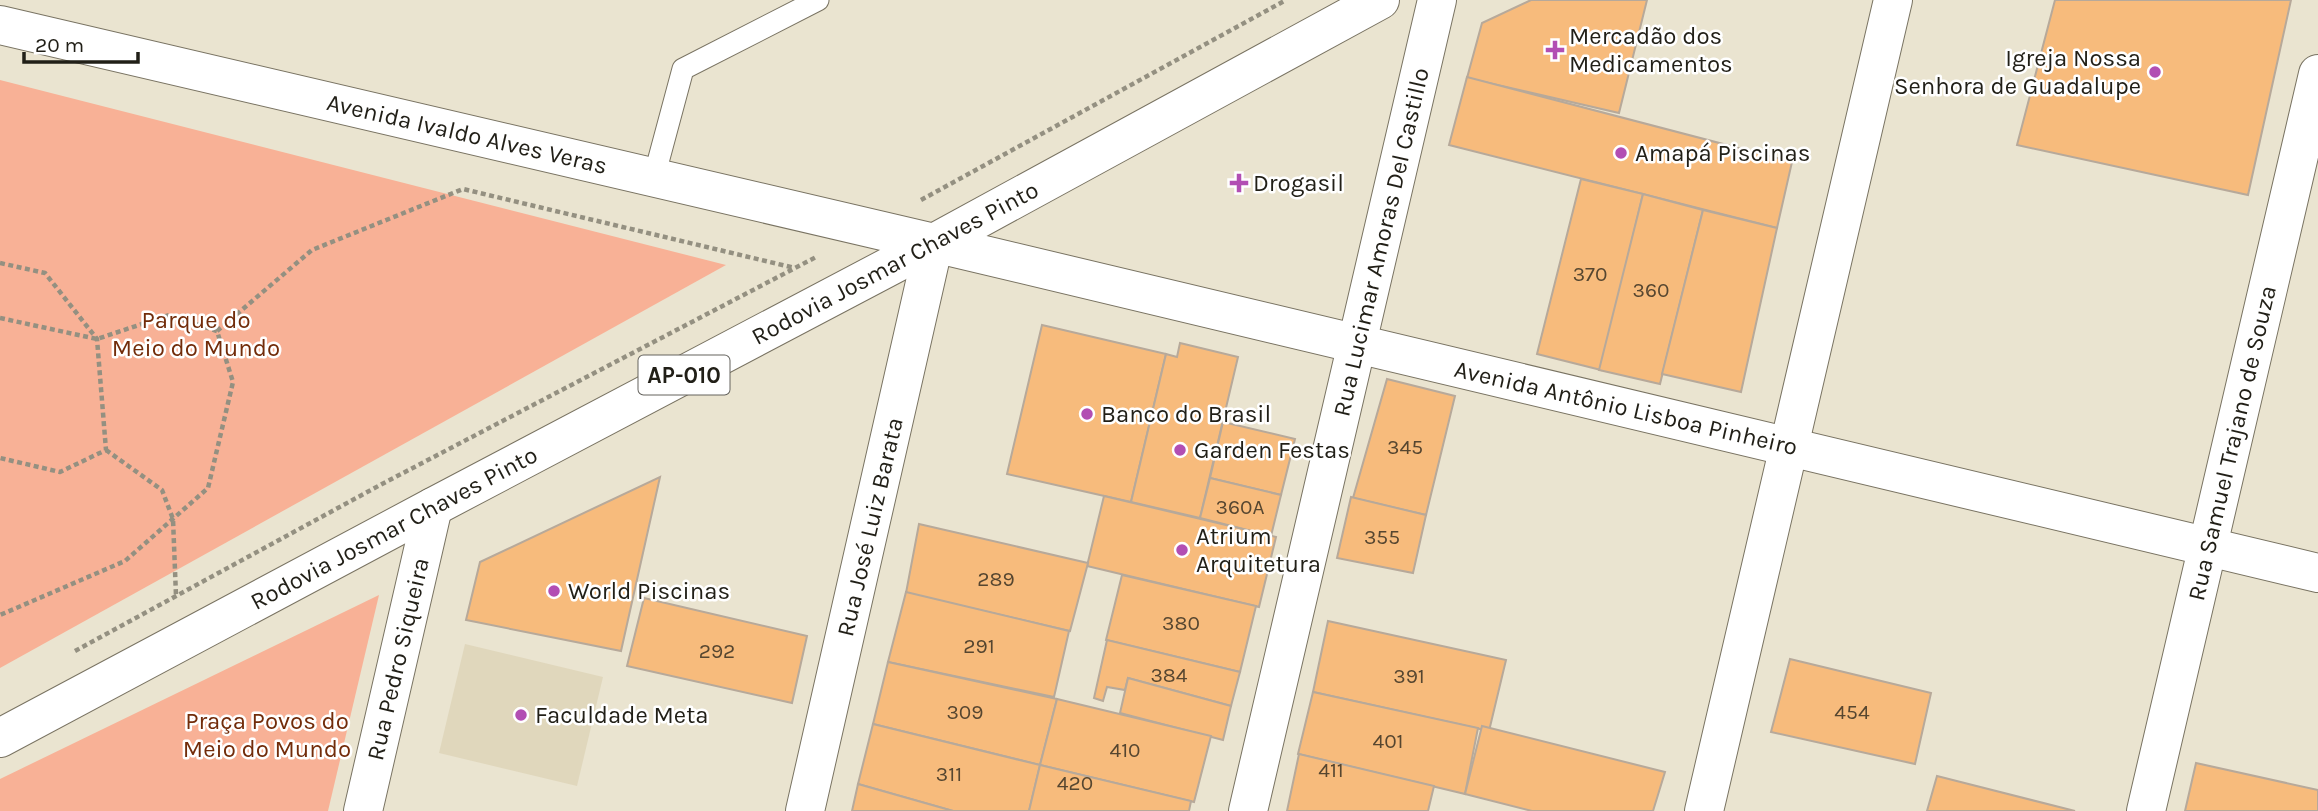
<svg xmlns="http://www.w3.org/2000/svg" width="2318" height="811" viewBox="0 0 2318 811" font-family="Karla,sans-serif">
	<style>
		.built { fill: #e0d7bc }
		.green { fill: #f8b196 }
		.building { fill: #f7bb7c; stroke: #b7a99a; stroke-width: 2 }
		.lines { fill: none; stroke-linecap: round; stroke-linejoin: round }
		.service-casing { stroke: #797362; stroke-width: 23 }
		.minor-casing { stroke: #797362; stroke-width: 40 }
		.secondary-casing { stroke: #797362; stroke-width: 40 }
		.primary-casing { stroke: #797362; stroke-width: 40 }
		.path { stroke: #949081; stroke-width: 4.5; stroke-dasharray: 5 3.5; stroke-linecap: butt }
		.service { stroke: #fff; stroke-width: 21 }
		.minor { stroke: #fff; stroke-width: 38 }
		.secondary { stroke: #fff; stroke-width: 38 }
		.primary { stroke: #fff; stroke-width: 38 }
		.poi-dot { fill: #b24eb3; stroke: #fff; stroke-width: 2.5 }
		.labels { text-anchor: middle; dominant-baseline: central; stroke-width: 5; stroke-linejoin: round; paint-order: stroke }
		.number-label { font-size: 21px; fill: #564630 }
		.shield { fill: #fff; stroke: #64625d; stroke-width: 2 }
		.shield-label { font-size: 23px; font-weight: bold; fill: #211f17 }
		.poi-label { font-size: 24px; fill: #211f17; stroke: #fff; text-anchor: start }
		.street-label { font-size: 24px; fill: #211f17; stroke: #fff }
		.park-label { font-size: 24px; fill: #722c0a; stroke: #fff }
	</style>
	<rect width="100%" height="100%" fill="#eae4d0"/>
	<polygon class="built" points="465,644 603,677 577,786 439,753"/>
	<g class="green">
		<polygon points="0,80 726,265 0,668"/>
		<polygon points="379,595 328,811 0,811 0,779"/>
	</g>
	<g class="building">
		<polygon points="1531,0 1647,0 1619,113 1467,78 1482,23"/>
		<polygon points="2055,0 2291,0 2248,195 2017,145"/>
		<polygon points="1467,77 1792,162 1777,228 1449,145"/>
		<polygon points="1581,179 1643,194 1601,370 1537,354"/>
		<polygon points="1643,194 1703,210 1660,384 1599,370"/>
		<polygon points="1703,210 1777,228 1741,392 1662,374"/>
		<polygon points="1042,325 1166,354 1131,502 1007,474"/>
		<polygon points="1180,343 1238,357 1200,518 1131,502 1166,354 1177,357"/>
		<polygon points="1387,379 1455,396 1426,515 1353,498"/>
		<polygon points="1223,422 1295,439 1281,495 1210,478"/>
		<polygon points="660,477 621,651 466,620 480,562"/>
		<polygon points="1210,478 1281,495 1271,536 1200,518"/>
		<polygon points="1104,496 1276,537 1259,607 1087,566"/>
		<polygon points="1351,497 1426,515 1413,573 1337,558"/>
		<polygon points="919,524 1088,563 1070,631 906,593"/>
		<polygon points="1122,575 1256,606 1240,672 1106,640"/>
		<polygon points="906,592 1069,631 1054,697 888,662"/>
		<polygon points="644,598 807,636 792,703 627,666"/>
		<polygon points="1328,621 1506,660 1489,731 1313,692"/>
		<polygon points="1107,640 1240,672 1231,706 1128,678 1125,690 1107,687 1103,701 1094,698"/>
		<polygon points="1790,659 1931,693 1915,764 1771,732"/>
		<polygon points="888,662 1057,699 1040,765 873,724"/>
		<polygon points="1128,678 1231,706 1223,740 1120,713"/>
		<polygon points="1313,692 1478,728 1465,794 1298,754"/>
		<polygon points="1057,699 1211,736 1194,802 1040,765"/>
		<polygon points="873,724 1040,765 1029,811 953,811 858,784"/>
		<polygon points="1482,726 1665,772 1653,811 1532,811 1465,794"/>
		<polygon points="1299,754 1434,786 1428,811 1287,811"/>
		<polygon points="2196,763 2318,790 2318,811 2185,811"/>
		<polygon points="1040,765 1191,801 1189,811 1029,811"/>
		<polygon points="1937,776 2075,811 1927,811"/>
		<polygon points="858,784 953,811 852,811"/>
	</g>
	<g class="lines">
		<defs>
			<polyline id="service" points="654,177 683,69 818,0"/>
			<g id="minor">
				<polyline points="363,811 433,507"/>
				<polyline points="805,811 934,243 2318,573"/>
				<polyline points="1248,811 1437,0"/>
				<polyline points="1704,811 1893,0"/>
				<polyline points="2146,811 2318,74"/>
			</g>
			<polyline id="secondary" points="0,25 934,243"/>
			<polyline id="primary" points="0,738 433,507 934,243 1380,0"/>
		</defs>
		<use href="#service" class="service-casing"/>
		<use href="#minor" class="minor-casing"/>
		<use href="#secondary" class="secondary-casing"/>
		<use href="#primary" class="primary-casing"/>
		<g class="path">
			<polyline points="921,200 1286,0"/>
			<polyline points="0,263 45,273 97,339 106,450 60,472 0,458"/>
			<polyline points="0,318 97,339 169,315 217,331 233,382 208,488 125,561 0,615"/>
			<polyline points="217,331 312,250 463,189 795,268"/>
			<polyline points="106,450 162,490 173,519 176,596"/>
			<polyline points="75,651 382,484 818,256"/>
		</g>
		<use href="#service" class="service"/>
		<use href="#minor" class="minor"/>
		<use href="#secondary" class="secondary"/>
		<use href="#primary" class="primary"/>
	</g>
	<g class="poi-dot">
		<path d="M1551.5 39.5h7v7h7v7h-7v7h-7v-7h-7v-7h7z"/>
		<circle cx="2155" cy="72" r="7"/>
		<circle cx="1621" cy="153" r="7"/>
		<path d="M1235.5 172.5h7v7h7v7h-7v7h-7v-7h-7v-7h7z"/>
		<circle cx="1087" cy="414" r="7"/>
		<circle cx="1180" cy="450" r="7"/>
		<circle cx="1182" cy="550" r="7"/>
		<circle cx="554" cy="591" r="7"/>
		<circle cx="521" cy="715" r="7"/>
	</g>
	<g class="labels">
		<g class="number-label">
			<text x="1590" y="274">370</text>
			<text x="1651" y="290">360</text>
			<text x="1405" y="447">345</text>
			<text x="1240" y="507">360A</text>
			<text x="1382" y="537">355</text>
			<text x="996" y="579">289</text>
			<text x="1181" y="623">380</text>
			<text x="979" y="646">291</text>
			<text x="717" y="651">292</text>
			<text x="1169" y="675">384</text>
			<text x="1409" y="676">391</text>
			<text x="965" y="712">309</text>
			<text x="1852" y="712">454</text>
			<text x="1388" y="741">401</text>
			<text x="1125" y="750">410</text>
			<text x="1331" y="770">411</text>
			<text x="949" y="774">311</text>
			<text x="1075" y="783">420</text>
		</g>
		<rect class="shield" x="638.5" y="355.5" width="91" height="39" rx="5"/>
		<g class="shield-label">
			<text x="684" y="375">AP-010</text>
		</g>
		<g class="poi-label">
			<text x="1569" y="36">Mercadão dos<tspan x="1569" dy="28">Medicamentos</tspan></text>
			<text x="2141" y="58" text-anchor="end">Igreja Nossa<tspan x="2141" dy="28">Senhora de Guadalupe</tspan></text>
			<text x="1635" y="153">Amapá Piscinas</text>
			<text x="1253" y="183">Drogasil</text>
			<text x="1101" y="414">Banco do Brasil</text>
			<text x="1194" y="450">Garden Festas</text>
			<text x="1196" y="536">Atrium<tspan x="1196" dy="28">Arquitetura</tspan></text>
			<text x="568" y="591">World Piscinas</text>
			<text x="535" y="715">Faculdade Meta</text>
		</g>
		<g class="street-label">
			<text transform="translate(467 134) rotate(13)">Avenida Ivaldo Alves Veras</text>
			<text transform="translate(1381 242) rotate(-77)">Rua Lucimar Amoras Del Castillo</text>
			<text transform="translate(895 263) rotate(-28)">Rodovia Josmar Chaves Pinto</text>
			<text transform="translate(1626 408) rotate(13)">Avenida Antônio Lisboa Pinheiro</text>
			<text transform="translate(2232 443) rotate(-77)">Rua Samuel Trajano de Souza</text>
			<text transform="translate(870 527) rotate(-77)">Rua José Luiz Barata</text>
			<text transform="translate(394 528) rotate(-28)">Rodovia Josmar Chaves Pinto</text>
			<text transform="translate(398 659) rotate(-77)">Rua Pedro Siqueira</text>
		</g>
		<g class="park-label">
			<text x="196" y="320">Parque do<tspan x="196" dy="28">Meio do Mundo</tspan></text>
			<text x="267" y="721">Praça Povos do<tspan x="267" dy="28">Meio do Mundo</tspan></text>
		</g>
	</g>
	<path d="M24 52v10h114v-10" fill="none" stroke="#211f17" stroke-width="3.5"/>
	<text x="35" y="52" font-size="21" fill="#211f17" stroke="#ffffff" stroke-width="5" paint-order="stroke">20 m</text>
</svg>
